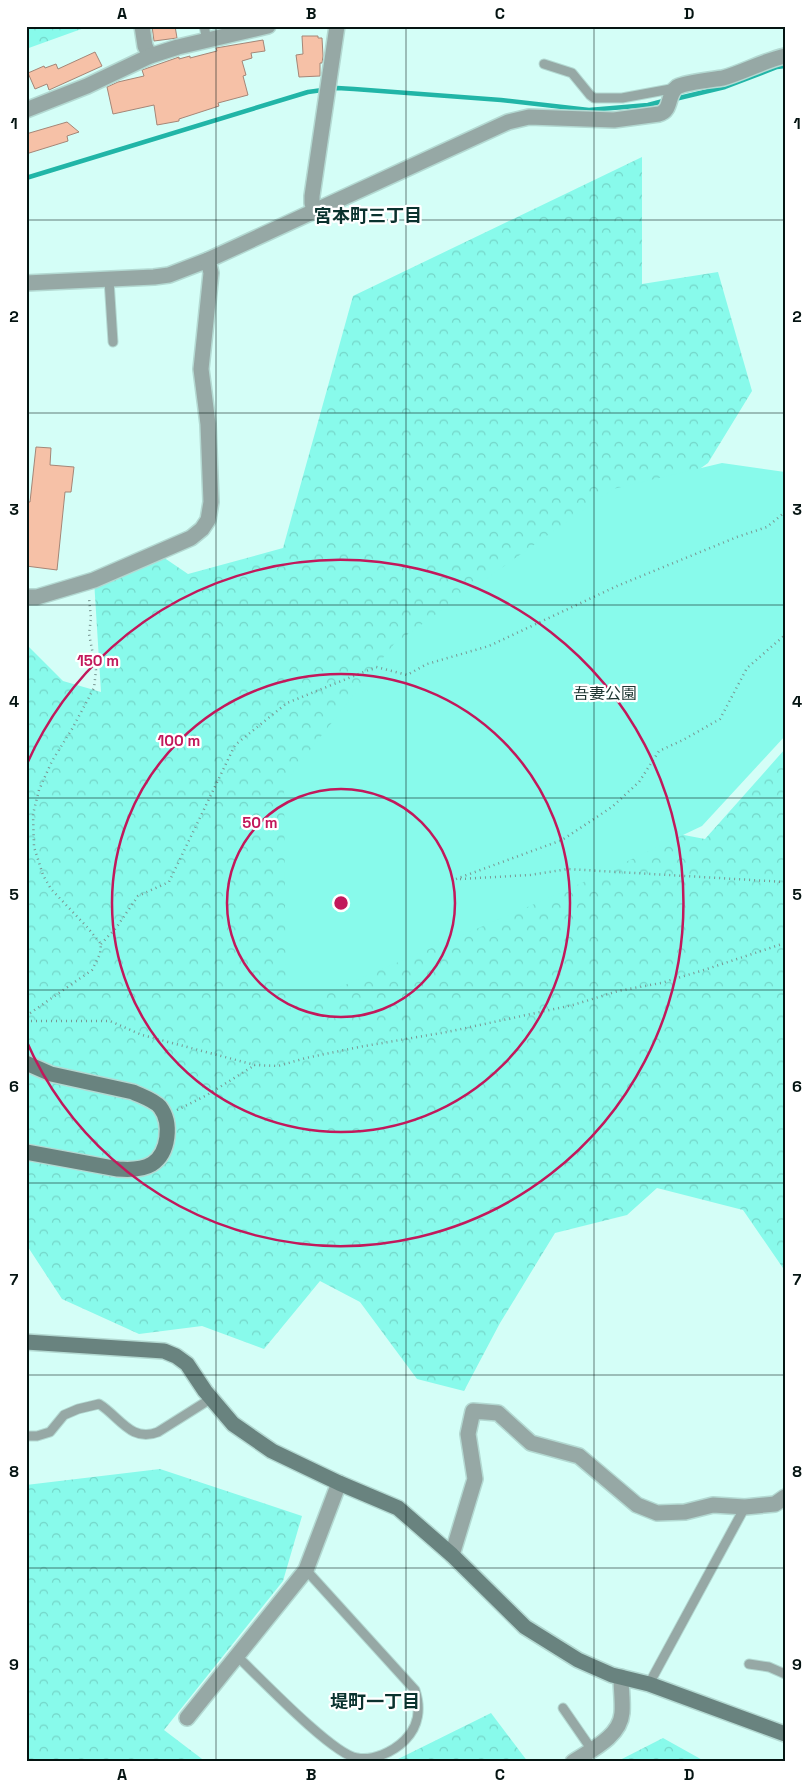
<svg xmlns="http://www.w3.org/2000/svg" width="811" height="1788" viewBox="0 0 811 1788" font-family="'Space Grotesk','Noto Sans JP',sans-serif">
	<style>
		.forest { fill: url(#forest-crowns) }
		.park { fill: #88faeb }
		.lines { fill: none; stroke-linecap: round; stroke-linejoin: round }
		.stream { stroke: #21b5a7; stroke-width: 4.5 }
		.building { fill: #f6c1a7; stroke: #a58677 }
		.lane-casing { stroke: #b3d9d2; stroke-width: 11 }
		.street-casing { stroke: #b3d9d2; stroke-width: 18 }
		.secondary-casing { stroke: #b3d9d2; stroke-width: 18 }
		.path { stroke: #799793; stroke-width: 2.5; stroke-dasharray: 1 4; stroke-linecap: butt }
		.lane { stroke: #96a8a5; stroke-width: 9 }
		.street { stroke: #96a8a5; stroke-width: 15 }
		.secondary { stroke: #69837f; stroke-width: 15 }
		.grid { fill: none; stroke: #051412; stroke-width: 1; stroke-opacity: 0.55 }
		.ring { fill: none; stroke: #c2185b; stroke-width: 2.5 }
		.labels { text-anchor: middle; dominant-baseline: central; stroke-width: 4.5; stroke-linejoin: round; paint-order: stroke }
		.park-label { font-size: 16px; fill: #1e3532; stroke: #fff }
		.neighbourhood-label { font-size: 18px; font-weight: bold; fill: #0a322e; stroke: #fff }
		.centre { fill: #c2185b; stroke: #fff; stroke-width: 2.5 }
		.ring-label { font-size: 15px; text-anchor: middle; font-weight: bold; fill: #c2185b; stroke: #fff; stroke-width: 4.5; stroke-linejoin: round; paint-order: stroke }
		.neatline { fill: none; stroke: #051412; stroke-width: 2 }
		.grid-label { font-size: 16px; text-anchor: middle; font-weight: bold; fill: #051412 }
	</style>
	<defs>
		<pattern id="forest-crowns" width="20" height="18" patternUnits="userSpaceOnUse" patternTransform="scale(1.25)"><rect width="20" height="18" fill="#88faeb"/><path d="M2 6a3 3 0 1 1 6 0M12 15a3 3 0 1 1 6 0" fill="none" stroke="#74d5c8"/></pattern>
	</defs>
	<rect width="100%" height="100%" fill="#d4fef7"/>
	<g class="forest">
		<polygon points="26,26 87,26 87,27 26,49"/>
		<polygon points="642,157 642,284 718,272 752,391 708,463 440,653 424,786 705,839 785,749 785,1271 743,1210 657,1188 627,1215 555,1233 500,1323 464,1391 417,1379 360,1302 320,1281 264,1349 202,1326 139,1334 62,1299 26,1244 26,644 63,681 101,692 94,580 163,557 188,574 283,548 353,296"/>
		<polygon points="160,1469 302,1516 283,1581 164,1730 206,1762 26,1762 26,1485"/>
		<polygon points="491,1713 528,1762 392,1762"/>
		<polygon points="663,1738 706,1762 616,1762"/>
	</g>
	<polygon class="park" points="722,463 785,472 785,736 702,826 558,894 286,1010 284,783 394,644 613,489"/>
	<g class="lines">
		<g class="stream">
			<polyline points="675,99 725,87 777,67 785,66"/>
			<polyline points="26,178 308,92 337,88 354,89 501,100 589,110 648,105 667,100"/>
		</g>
	</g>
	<g class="building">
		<polygon points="152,26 175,26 177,38 154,41"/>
		<polygon points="302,36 318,36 318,38 322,38 323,56 322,63 320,63 320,76 299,77 296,55 303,54"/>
		<polygon points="263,40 265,51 251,53 252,58 242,61 246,75 243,76 248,95 218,103 219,106 179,119 179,121 157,125 154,105 113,114 107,87 118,82 144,76 142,70 179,57 179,59 190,56 190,58 217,51 216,48"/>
		<polygon points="95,52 102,66 49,90 47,84 35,89 28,73 44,66 45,68 56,64 58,69"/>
		<polygon points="67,122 79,132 67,136 68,141 26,154 26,134"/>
		<polygon points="36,447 51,448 50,465 74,467 71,492 65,492 57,570 26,566 26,502 30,502"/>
	</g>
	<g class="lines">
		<defs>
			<g id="lane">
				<polyline points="204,26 207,40"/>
				<polyline points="544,64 572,73 590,95 594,98 622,98 676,88"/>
				<polyline points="109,280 113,342"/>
				<path d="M26 1436H37L50 1432 64 1415 78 1409 99 1404C119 1416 131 1443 158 1432L212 1398"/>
				<path d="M238 1657C259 1677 333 1755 357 1758 373 1761 393 1752 405 1740 419 1726 421 1708 415 1690L306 1570"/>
				<polyline points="749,1664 769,1667 785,1674"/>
				<polyline points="649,1684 745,1507"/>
				<polyline points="563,1708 592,1750"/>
			</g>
			<g id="street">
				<polyline points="142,26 145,46 150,56"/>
				<polyline points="26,110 87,86 150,56 178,47 268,26"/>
				<polyline points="315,211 312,203 312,196 337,26"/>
				<path d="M26 283 154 277 169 275 208 260 508 122 529 117 614 120 659 114C672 111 667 94 677 87 687 82 711 80 723 78 744 72 763 61 785 56"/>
				<polyline points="26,597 37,597 94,580 191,538 202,529 208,520 211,502 208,424 201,369 211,273 208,260"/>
				<polyline points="452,1555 475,1479 468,1434 473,1411 498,1413 531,1443 579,1456 637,1505 657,1513 685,1512 713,1505 745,1507 775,1504 785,1497"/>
				<polyline points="187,1718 306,1570 339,1483"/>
				<path d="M573 1762C591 1750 620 1737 622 1713 623 1701 621 1689 621 1677"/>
			</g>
			<g id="secondary">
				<path d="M26 1063 51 1074 133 1092C141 1096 154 1100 160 1107 172 1123 169 1153 152 1164 142 1170 129 1170 118 1169L26 1152"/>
				<polyline points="26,1342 164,1351 176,1356 187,1364 205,1391 233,1424 272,1451 339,1483 398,1508 452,1555 525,1627 578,1660 612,1675 649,1684 785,1734"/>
			</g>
		</defs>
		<use href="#lane" class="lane-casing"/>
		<use href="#street" class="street-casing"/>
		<use href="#secondary" class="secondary-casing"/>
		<g class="path">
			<polyline points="456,879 562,840 612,807 639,782 659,751 683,740 720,719 747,668 785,635"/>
			<polyline points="460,879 530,875 568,869 785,882"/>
			<polyline points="101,944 116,928 138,896 169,882 235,745 287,703 376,667 407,675 427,664 489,646 617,586 737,537 767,527 785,512"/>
			<polyline points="26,1016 92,970 100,954 101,944 87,927 51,889 43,875 34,847 33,814 39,790 52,761 72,729 94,688 96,670 89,634 91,618 89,598"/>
			<polyline points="26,1021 110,1021 142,1035 255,1065 278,1066 306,1058 359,1047 447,1032 573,1005 618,991 661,983 704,970 785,943"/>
			<polyline points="177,1110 207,1095 255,1065"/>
		</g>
		<use href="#lane" class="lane"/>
		<use href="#street" class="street"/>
		<use href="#secondary" class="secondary"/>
	</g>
	<path class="grid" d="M216 26V1762M406 26V1762M594 26V1762M26 220H785M26 413H785M26 605H785M26 798H785M26 990H785M26 1183H785M26 1375H785M26 1568H785"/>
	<g class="ring">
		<circle cx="341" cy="903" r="114"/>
		<circle cx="341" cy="903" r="229"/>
		<path d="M26 766A343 343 0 1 1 26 1040"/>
	</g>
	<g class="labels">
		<g class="park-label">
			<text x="605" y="693">吾妻公園</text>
		</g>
		<g class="neighbourhood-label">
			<text x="368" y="215">宮本町三丁目</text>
			<text x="375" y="1701">堤町一丁目</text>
		</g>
	</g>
	<circle cx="341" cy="903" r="8" class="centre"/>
	<g class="ring-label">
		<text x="98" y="666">150 m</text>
		<text x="179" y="746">100 m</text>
		<text x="260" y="828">50 m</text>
	</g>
	<rect width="811" height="1788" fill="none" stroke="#ffffff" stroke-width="55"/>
	<rect x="28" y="28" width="756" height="1732" class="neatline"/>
	<g class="grid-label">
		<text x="122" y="19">A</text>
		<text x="311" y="19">B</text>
		<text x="500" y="19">C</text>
		<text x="689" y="19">D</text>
		<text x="14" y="129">1</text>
		<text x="797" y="129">1</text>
		<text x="14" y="322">2</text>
		<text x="797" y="322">2</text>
		<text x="14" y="515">3</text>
		<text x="797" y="515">3</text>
		<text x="14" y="707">4</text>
		<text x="797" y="707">4</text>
		<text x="14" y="900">5</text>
		<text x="797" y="900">5</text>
		<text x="14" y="1092">6</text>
		<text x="797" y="1092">6</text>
		<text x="14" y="1285">7</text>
		<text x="797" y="1285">7</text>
		<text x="14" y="1477">8</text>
		<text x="797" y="1477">8</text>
		<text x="14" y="1670">9</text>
		<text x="797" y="1670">9</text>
		<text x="122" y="1780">A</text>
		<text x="311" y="1780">B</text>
		<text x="500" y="1780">C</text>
		<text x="689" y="1780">D</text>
	</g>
</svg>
